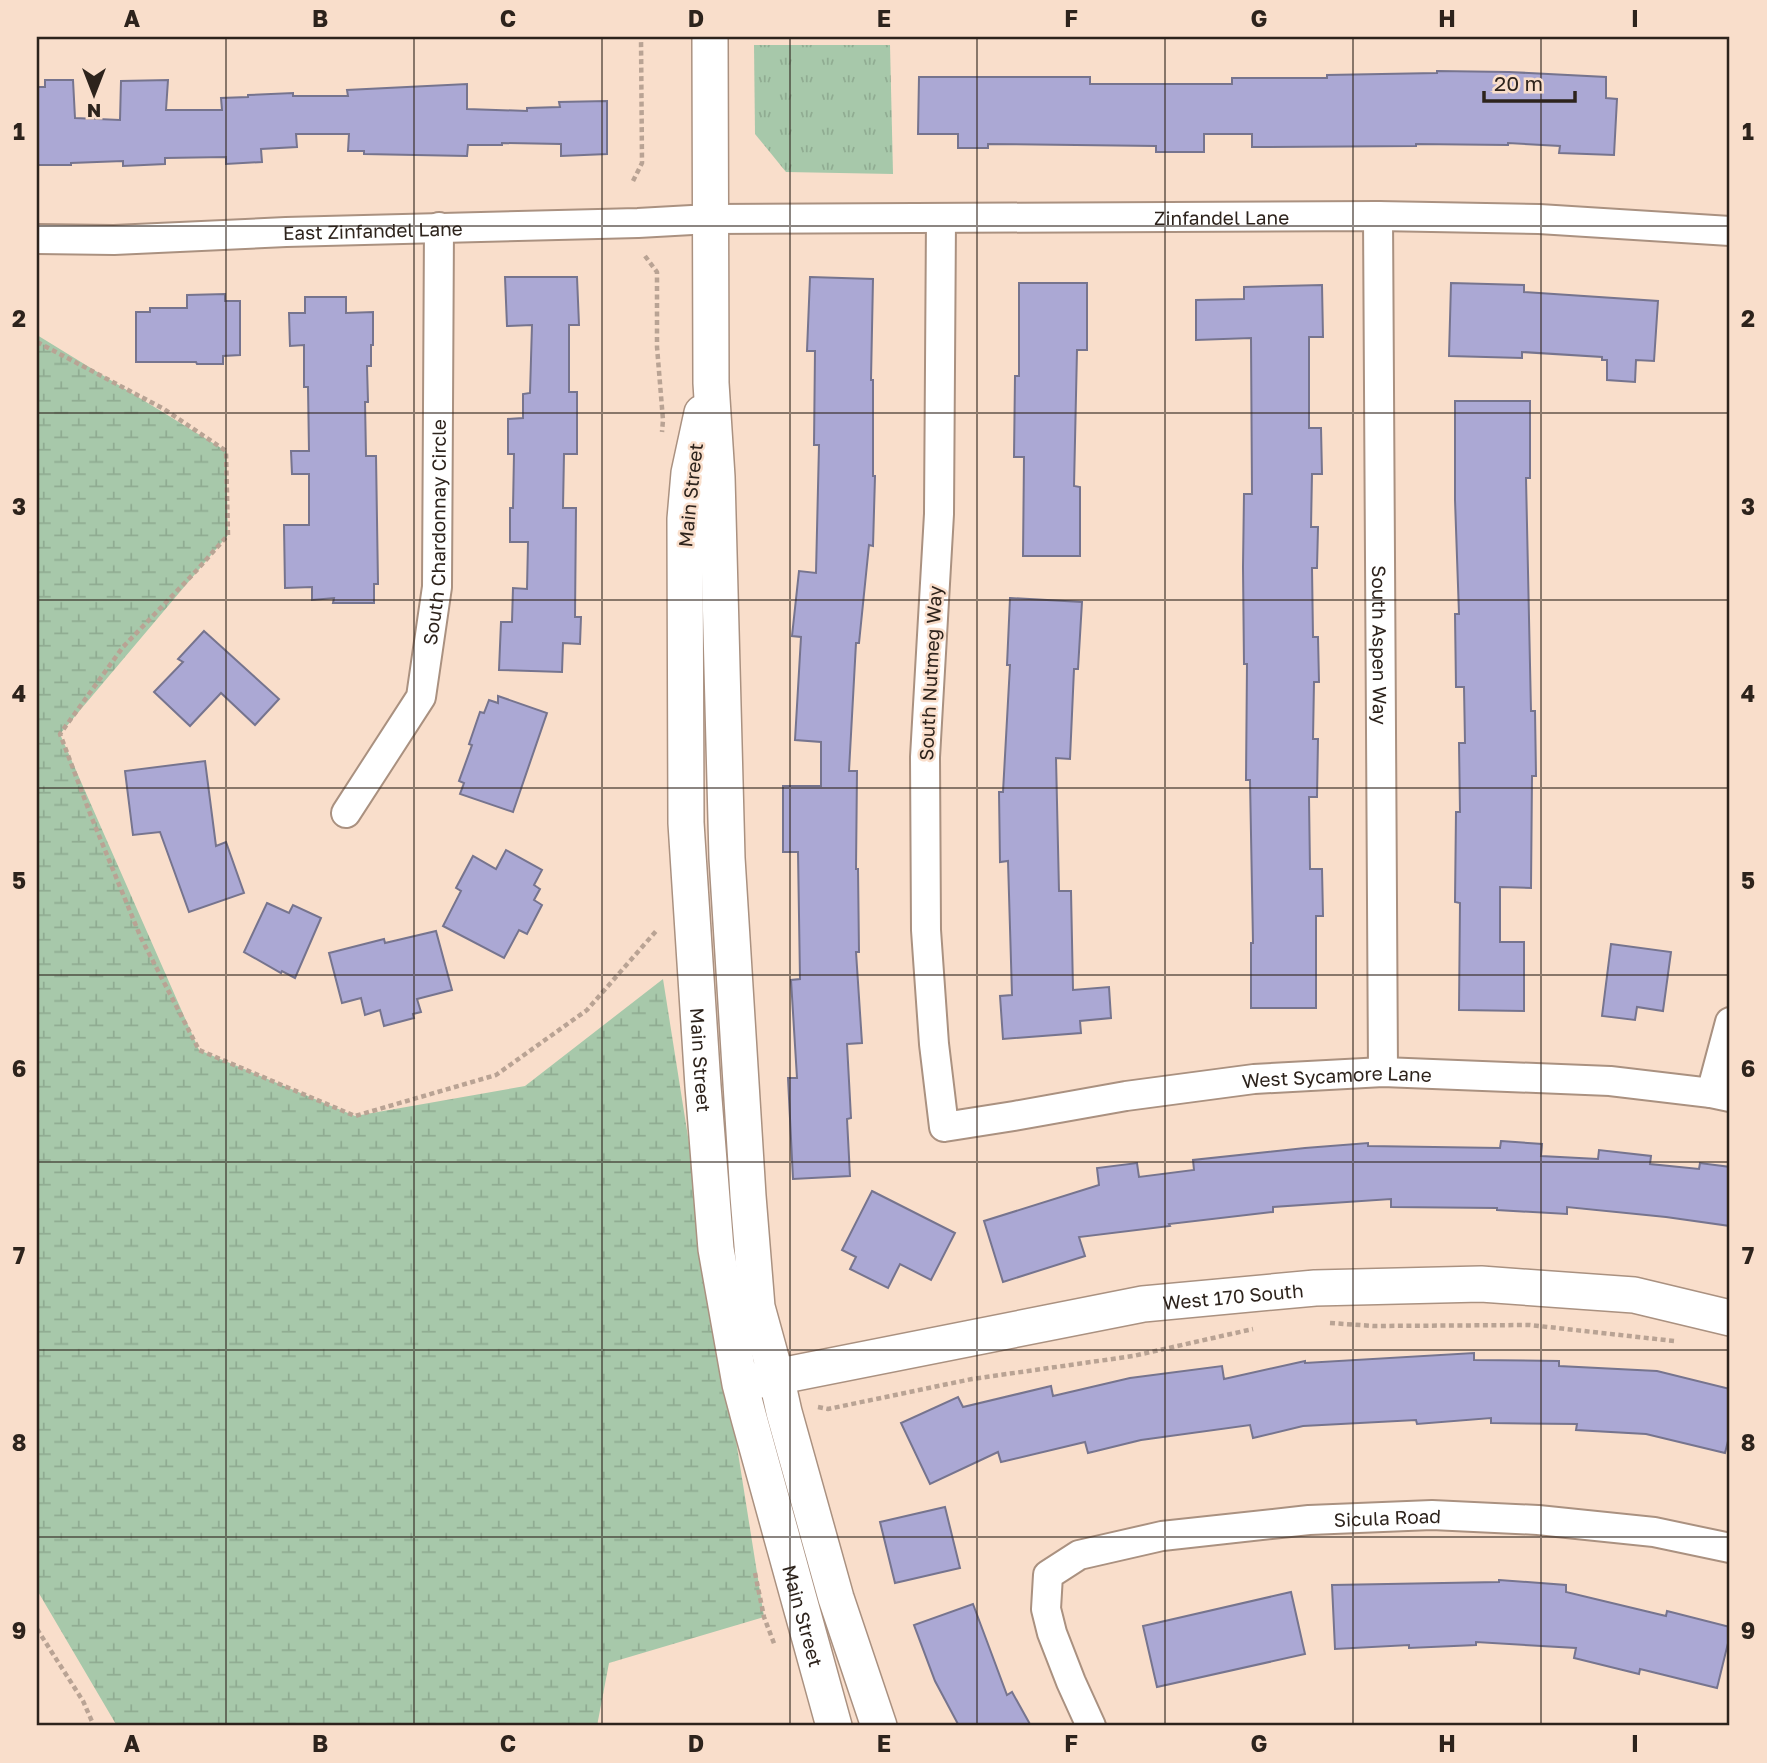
<svg xmlns="http://www.w3.org/2000/svg" width="1767" height="1763" viewBox="0 0 1767 1763" font-family="'Golos Text',sans-serif">
	<style>
		.wetland { fill: url(#wetland-marsh) }
		.park { fill: url(#park-tufts) }
		.building { fill: #aba8d4; stroke: #76748e; stroke-width: 2 }
		.lines { fill: none; stroke-linecap: round; stroke-linejoin: round }
		.minor-casing { stroke: #aa9180; stroke-width: 32 }
		.tertiary-casing { stroke: #aa9180; stroke-width: 38 }
		.path { stroke: #b9a394; stroke-width: 4.5; stroke-dasharray: 5 3.5; stroke-linecap: butt }
		.minor { stroke: #fff; stroke-width: 28 }
		.tertiary { stroke: #fff; stroke-width: 35 }
		.grid { fill: none; stroke: #2d231c; stroke-width: 2; stroke-opacity: 0.55 }
		.labels { text-anchor: middle; dominant-baseline: central; stroke-width: 5; stroke-linejoin: round; paint-order: stroke }
		.street-label { font-size: 19px; fill: #2d231c; stroke: #f9decb }
		.neatline { fill: none; stroke: #2d231c; stroke-width: 2.5 }
		.grid-label { font-size: 23px; text-anchor: middle; font-weight: bold; fill: #2d231c }
	</style>
	<defs>
		<pattern id="wetland-marsh" width="20" height="14" patternUnits="userSpaceOnUse" patternTransform="scale(1.75)"><rect width="20" height="14" fill="#a7c8aa"/><path d="M1 5h8M5 5V1M11 12h8M15 12V8" fill="none" stroke="#90ac92"/></pattern>
		<pattern id="park-tufts" width="24" height="20" patternUnits="userSpaceOnUse" patternTransform="scale(1.75)"><rect width="24" height="20" fill="#a7c8aa"/><path d="M3 7l-1-3M5 7V3M7 7l1-3M15 17l-1-3M17 17v-4M19 17l1-3" fill="none" stroke="#90ac92"/></pattern>
	</defs>
	<rect width="100%" height="100%" fill="#f9decb"/>
	<polygon class="wetland" points="37,335 226,451 228,535 60,734 199,1050 355,1116 525,1086 663,979 764,1617 609,1663 597,1726 117,1726 37,1590"/>
	<polygon class="park" points="754,45 890,45 893,174 786,172 755,134"/>
	<g class="building">
		<polygon points="1437,71 1509,72 1606,77 1606,98 1617,99 1614,155 1559,153 1560,146 1508,143 1508,145 1416,144 1416,146 1252,147 1252,134 1204,134 1204,152 1156,152 1156,146 988,144 988,148 958,148 958,134 918,134 919,77 1090,77 1090,84 1232,84 1232,78 1327,78 1327,75 1437,73"/>
		<polygon points="45,80 73,80 75,118 120,120 121,81 168,80 166,110 222,110 221,98 248,97 248,95 293,93 293,96 348,96 347,90 467,84 467,109 527,111 527,108 560,107 559,102 607,101 607,154 561,156 561,144 502,143 502,145 468,145 467,156 364,154 364,151 348,151 349,134 296,134 297,147 261,149 262,162 226,164 226,157 165,158 165,164 123,166 123,161 71,163 71,165 37,165 37,87 45,87"/>
		<polygon points="505,277 577,277 579,325 569,325 569,392 577,392 577,454 564,454 563,508 576,508 575,617 581,617 580,644 563,643 562,672 499,670 501,622 512,622 513,588 527,589 528,542 510,542 510,508 513,508 514,454 508,454 508,419 523,418 523,394 530,393 532,325 507,326"/>
		<polygon points="810,277 873,279 871,380 873,380 873,476 875,476 873,546 869,545 859,643 856,643 849,771 857,771 856,869 858,869 859,952 856,952 862,1043 847,1044 851,1118 847,1119 850,1176 793,1179 788,1078 797,1078 791,980 800,979 798,852 783,852 783,786 821,786 821,742 795,740 801,637 792,636 799,571 816,573 819,445 814,445 815,351 807,351"/>
		<polygon points="1019,283 1087,283 1087,350 1077,350 1074,486 1080,487 1080,556 1023,556 1024,457 1014,457 1015,376 1019,376"/>
		<polygon points="1451,283 1524,285 1524,292 1658,301 1654,361 1636,360 1635,382 1607,380 1607,360 1602,360 1602,357 1522,352 1522,358 1449,356"/>
		<polygon points="1322,285 1323,337 1309,337 1309,428 1321,428 1322,474 1312,474 1311,527 1318,527 1317,568 1312,568 1313,637 1318,637 1319,682 1314,682 1313,739 1318,739 1317,797 1309,797 1310,869 1322,869 1323,916 1316,916 1316,1008 1251,1008 1251,943 1253,943 1250,780 1246,780 1247,664 1244,664 1243,567 1244,494 1252,494 1251,338 1196,340 1196,300 1244,299 1244,287"/>
		<polygon points="225,294 225,301 240,301 240,355 223,356 223,364 197,364 196,362 136,362 136,312 150,312 150,308 187,308 187,295"/>
		<polygon points="305,297 346,297 346,313 373,312 373,345 371,345 371,366 367,366 368,402 365,402 366,456 376,456 378,584 374,584 374,603 333,603 334,598 312,600 312,587 285,588 284,525 309,525 309,474 292,474 291,451 309,451 308,387 304,387 304,345 290,346 289,313 305,313"/>
		<polygon points="1455,401 1530,401 1530,478 1526,478 1531,711 1535,711 1536,776 1532,776 1531,888 1500,887 1500,942 1524,942 1524,1011 1459,1010 1460,903 1455,902 1456,812 1460,812 1459,743 1465,743 1464,687 1456,687 1455,614 1459,614 1455,500"/>
		<polygon points="1010,598 1082,602 1078,669 1074,669 1070,759 1056,758 1059,891 1071,891 1073,990 1109,987 1111,1018 1080,1021 1081,1033 1003,1039 1000,996 1012,995 1008,861 1000,862 999,792 1003,792 1010,665 1007,665"/>
		<polygon points="204,631 279,699 255,725 221,693 190,726 154,692 183,662 178,659"/>
		<polygon points="498,696 547,713 513,812 460,794 464,783 459,781 472,745 469,744 480,712 484,713 489,700 498,703"/>
		<polygon points="205,761 216,846 226,842 244,893 189,912 160,832 133,835 125,771"/>
		<polygon points="506,850 542,870 534,885 540,889 534,900 542,905 527,934 519,930 504,958 443,926 461,891 456,888 473,856 496,869"/>
		<polygon points="267,903 289,913 293,905 321,918 295,978 282,971 281,973 244,952"/>
		<polygon points="436,931 452,990 417,999 421,1012 413,1014 414,1018 384,1026 380,1010 365,1015 361,998 342,1003 329,953 384,939 385,943"/>
		<polygon points="1611,944 1671,952 1663,1011 1637,1007 1635,1020 1602,1016"/>
		<polygon points="1501,1141 1542,1144 1541,1156 1598,1159 1599,1150 1651,1156 1650,1164 1699,1169 1700,1163 1730,1167 1730,1226 1666,1217 1567,1207 1567,1214 1497,1210 1497,1208 1391,1207 1391,1199 1273,1207 1273,1212 1169,1224 1170,1226 1079,1237 1085,1256 1003,1282 984,1221 1099,1185 1097,1168 1137,1163 1139,1177 1194,1170 1193,1160 1305,1148 1368,1143 1368,1146 1500,1148"/>
		<polygon points="872,1191 955,1233 931,1280 900,1264 888,1288 850,1269 856,1257 842,1250"/>
		<polygon points="1474,1353 1474,1360 1559,1361 1559,1366 1657,1371 1730,1389 1730,1433 1725,1453 1646,1434 1576,1430 1577,1424 1491,1423 1491,1418 1417,1424 1416,1420 1303,1426 1253,1438 1250,1425 1141,1440 1088,1453 1085,1442 1001,1462 998,1452 930,1484 901,1423 958,1397 963,1407 1051,1386 1053,1396 1130,1378 1222,1366 1224,1379 1305,1361 1305,1363"/>
		<polygon points="945,1507 960,1568 895,1583 880,1522"/>
		<polygon points="1499,1580 1566,1585 1566,1592 1666,1616 1667,1611 1730,1627 1730,1635 1717,1688 1640,1669 1639,1674 1574,1658 1576,1648 1476,1642 1476,1645 1409,1648 1409,1645 1335,1649 1332,1585 1499,1582"/>
		<polygon points="1291,1592 1305,1654 1157,1687 1143,1626"/>
		<polygon points="973,1604 1007,1695 1012,1692 1031,1726 959,1726 935,1681 914,1625"/>
	</g>
	<g class="lines">
		<defs>
			<g id="minor">
				<path id="s1" d="M1378 216 1383 1072"/>
				<path id="s2" d="M941 219 939 514 925 757 926 930 934 1044 944 1127 1014 1116 1126 1096 1254 1079 1383 1072 1610 1081 1711 1093 1730 1097"/>
				<path id="s3" d="M37 239 114 240 286 232 638 223 710 219 1378 216 1539 219 1730 231"/>
				<path id="s4" d="M346 813 421 697 437 587 439 227"/>
				<polyline points="1711,1093 1730,1022"/>
				<path id="s5" d="M1091 1726 1071 1682 1052 1633 1046 1609 1048 1575 1079 1555 1162 1536 1309 1520 1432 1515 1538 1520 1654 1532 1730 1548"/>
			</g>
			<g id="tertiary">
				<polyline points="710,37 711,383 717,477 727,858 748,1196 757,1307 776,1376 784,1412 836,1598 879,1726"/>
				<path id="s6" d="M702 413 689 473 685 519 686 823 703 1086 716 1249 740 1384 749 1418 834 1726"/>
				<path id="s7" d="M755 1381 1143 1304 1315 1288 1481 1284 1634 1295 1730 1318"/>
			</g>
		</defs>
		<use href="#minor" class="minor-casing"/>
		<use href="#tertiary" class="tertiary-casing"/>
		<g class="path">
			<polyline points="633,181 642,163 641,37"/>
			<polyline points="645,256 657,272 657,347 663,420 662,432"/>
			<polyline points="37,342 164,409 226,451 228,535 197,570 123,647 60,734 91,816 141,938 199,1050 355,1116 496,1075 587,1010 657,930"/>
			<polyline points="1330,1323 1374,1326 1530,1325 1674,1341"/>
			<polyline points="818,1407 828,1409 972,1379 1133,1356 1253,1329"/>
			<polyline points="755,1573 764,1617 775,1646"/>
			<polyline points="37,1629 83,1701 94,1726"/>
		</g>
		<use href="#minor" class="minor"/>
		<use href="#tertiary" class="tertiary"/>
	</g>
	<path class="grid" d="M226 37V1726M414 37V1726M602 37V1726M790 37V1726M977 37V1726M1165 37V1726M1353 37V1726M1541 37V1726M37 226H1730M37 413H1730M37 600H1730M37 788H1730M37 975H1730M37 1162H1730M37 1350H1730M37 1537H1730"/>
	<g class="labels">
		<g class="street-label">
			<text stroke="none"><textPath href="#s3" startOffset="1185">Zinfandel Lane</textPath></text>
			<text stroke="none"><textPath href="#s3" startOffset="336">East Zinfandel Lane</textPath></text>
			<text transform="translate(690 495) rotate(-84)">Main Street</text>
			<text stroke="none"><textPath href="#s4" startOffset="304">South Chardonnay Circle</textPath></text>
			<text stroke="none"><textPath href="#s1" startOffset="429">South Aspen Way</textPath></text>
			<text transform="translate(930 673) rotate(-87)">South Nutmeg Way</text>
			<text stroke="none"><textPath href="#s6" startOffset="649">Main Street</textPath></text>
			<text stroke="none"><textPath href="#s2" startOffset="1306">West Sycamore Lane</textPath></text>
			<text stroke="none"><textPath href="#s7" startOffset="486">West 170 South</textPath></text>
			<text stroke="none"><textPath href="#s5" startOffset="508">Sicula Road</textPath></text>
			<text stroke="none"><textPath href="#s6" startOffset="1216">Main Street</textPath></text>
		</g>
	</g>
	<rect width="1767" height="1763" fill="none" stroke="#f9decb" stroke-width="77"/>
	<g transform="translate(94 94) rotate(180)" stroke="#f9decb" stroke-width="5" paint-order="stroke">
	<path d="M0-5L12 26L0 18L-12 26Z" fill="#2d231c"/>
	<text y="-10" font-size="19" font-weight="bold" text-anchor="middle" fill="#2d231c">N</text>
	</g>
	<path d="M1484 91v10h91v-10" fill="none" stroke="#2d231c" stroke-width="3.5"/>
	<text x="1494" y="91" font-size="21" fill="#2d231c" stroke="#f9decb" stroke-width="5" paint-order="stroke">20 m</text>
	<rect x="38" y="38" width="1690" height="1686" class="neatline"/>
	<g class="grid-label">
		<text x="132" y="27">A</text>
		<text x="320" y="27">B</text>
		<text x="508" y="27">C</text>
		<text x="696" y="27">D</text>
		<text x="884" y="27">E</text>
		<text x="1071" y="27">F</text>
		<text x="1259" y="27">G</text>
		<text x="1447" y="27">H</text>
		<text x="1635" y="27">I</text>
		<text x="19" y="140">1</text>
		<text x="1748" y="140">1</text>
		<text x="19" y="327">2</text>
		<text x="1748" y="327">2</text>
		<text x="19" y="515">3</text>
		<text x="1748" y="515">3</text>
		<text x="19" y="702">4</text>
		<text x="1748" y="702">4</text>
		<text x="19" y="889">5</text>
		<text x="1748" y="889">5</text>
		<text x="19" y="1077">6</text>
		<text x="1748" y="1077">6</text>
		<text x="19" y="1264">7</text>
		<text x="1748" y="1264">7</text>
		<text x="19" y="1451">8</text>
		<text x="1748" y="1451">8</text>
		<text x="19" y="1639">9</text>
		<text x="1748" y="1639">9</text>
		<text x="132" y="1752">A</text>
		<text x="320" y="1752">B</text>
		<text x="508" y="1752">C</text>
		<text x="696" y="1752">D</text>
		<text x="884" y="1752">E</text>
		<text x="1071" y="1752">F</text>
		<text x="1259" y="1752">G</text>
		<text x="1447" y="1752">H</text>
		<text x="1635" y="1752">I</text>
	</g>
</svg>
